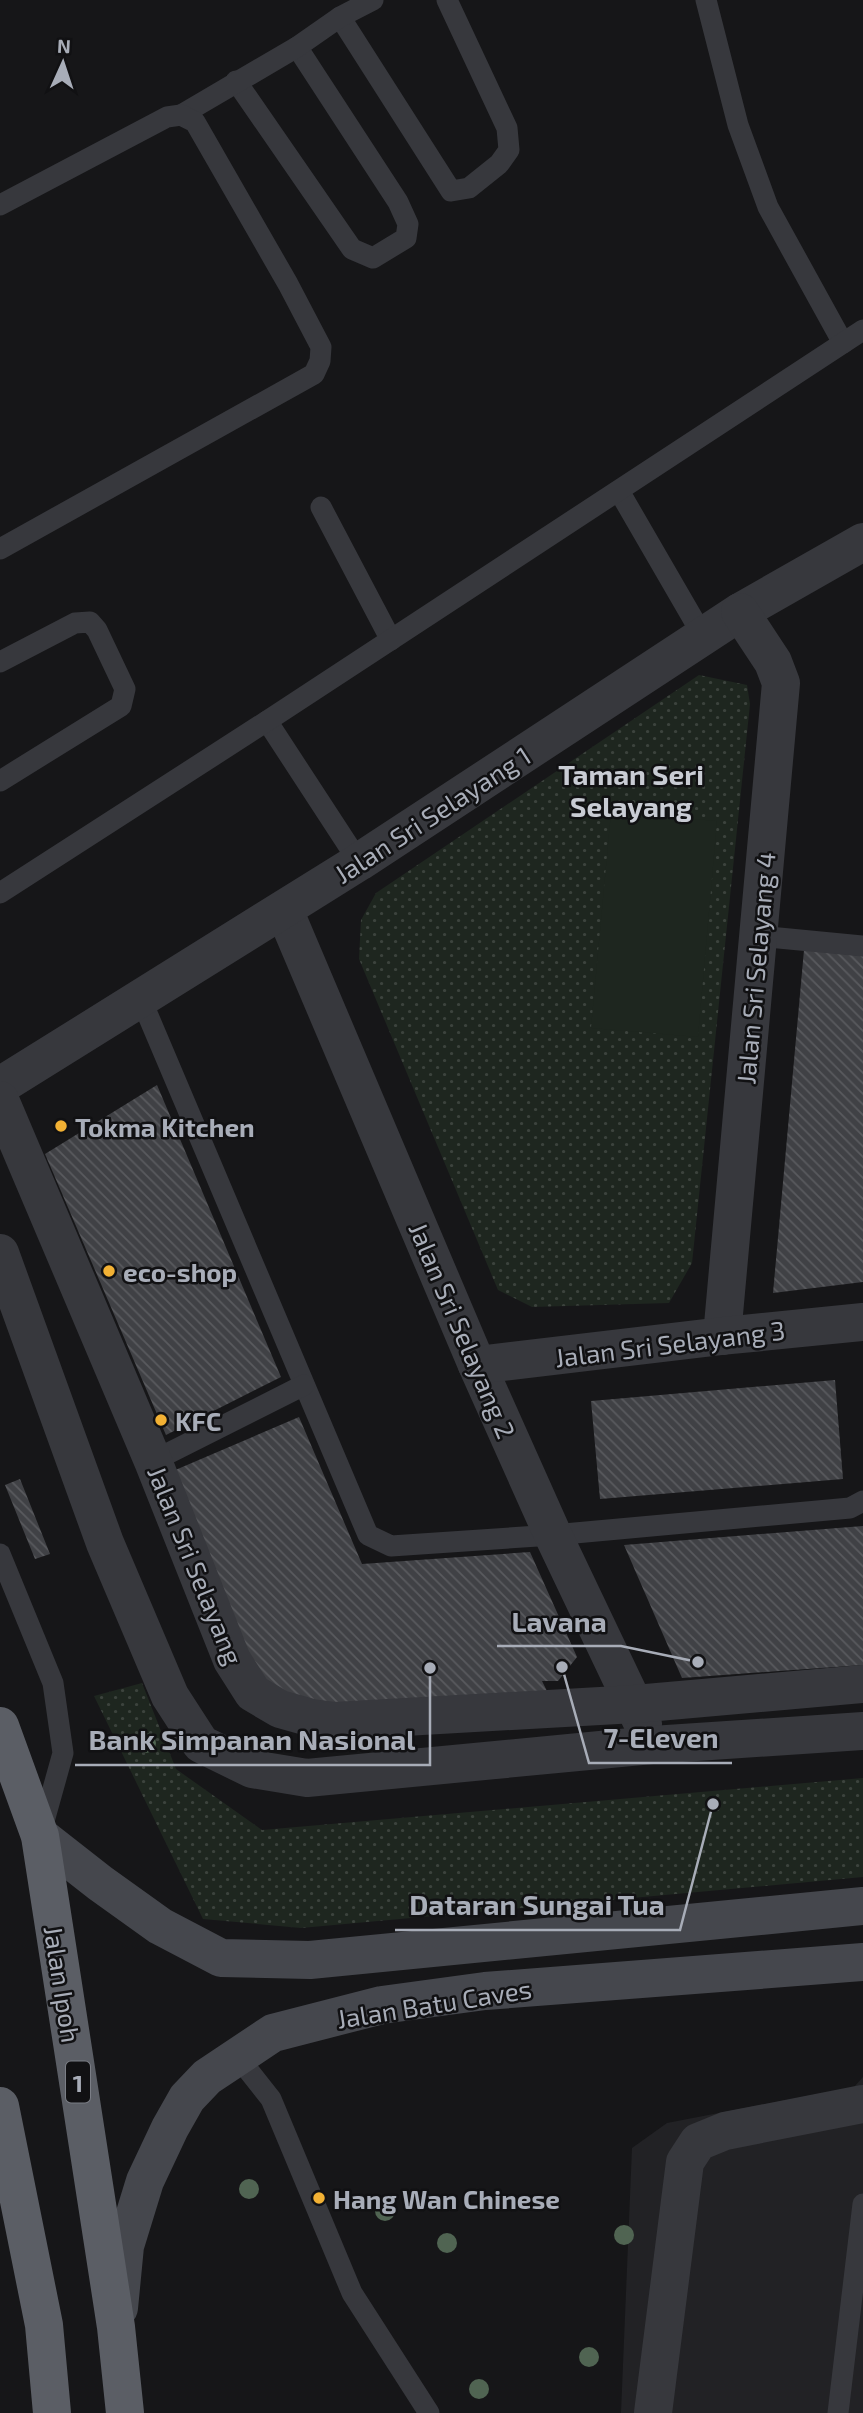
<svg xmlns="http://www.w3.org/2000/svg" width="863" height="2413" viewBox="0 0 863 2413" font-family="'Exo 2',sans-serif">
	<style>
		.built { fill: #222225 }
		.green { fill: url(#green-dots) }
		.pitch { fill: #1e261f }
		.building { fill: url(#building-back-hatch) }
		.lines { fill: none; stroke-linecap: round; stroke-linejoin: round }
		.service { stroke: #37383d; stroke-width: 21 }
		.minor { stroke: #37383d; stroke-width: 38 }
		.secondary { stroke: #45474d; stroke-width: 38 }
		.trunk { stroke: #5b5e65; stroke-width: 38 }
		.tree { fill: #506452 }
		.poi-dot { fill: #f2b134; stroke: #111113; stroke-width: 2.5 }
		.labels { text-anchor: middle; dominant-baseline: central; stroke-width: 5; stroke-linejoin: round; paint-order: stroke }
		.shield { fill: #111113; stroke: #7b7e86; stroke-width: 2 }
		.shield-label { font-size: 24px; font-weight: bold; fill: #a8adb8 }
		.street-label { font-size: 26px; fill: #a8adb8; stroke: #111113 }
		.poi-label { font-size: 26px; font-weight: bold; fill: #a8adb8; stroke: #111113; text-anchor: start }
		.neighbourhood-label { font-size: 28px; font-weight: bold; fill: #c9ccd4; stroke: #111113 }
		.leader { fill: none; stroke: #a8adb8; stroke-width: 2.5 }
		.callout-dot { fill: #a8adb8; stroke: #111113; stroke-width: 2.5 }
		.callout-label { font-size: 28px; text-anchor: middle; font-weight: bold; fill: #a8adb8; stroke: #111113; stroke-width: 5; stroke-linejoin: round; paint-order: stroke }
	</style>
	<defs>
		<pattern id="green-dots" width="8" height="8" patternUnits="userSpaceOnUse" patternTransform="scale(1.75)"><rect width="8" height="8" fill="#1e261f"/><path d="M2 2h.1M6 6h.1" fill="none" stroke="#3c433d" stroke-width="1.8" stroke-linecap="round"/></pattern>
		<pattern id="building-back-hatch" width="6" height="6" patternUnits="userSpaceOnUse" patternTransform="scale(1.75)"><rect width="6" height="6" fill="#404145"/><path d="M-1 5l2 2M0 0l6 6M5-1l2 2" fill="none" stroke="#595a5e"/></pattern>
	</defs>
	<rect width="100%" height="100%" fill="#161618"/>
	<polygon class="built" points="863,2077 863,2413 621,2413 632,2148 667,2123 854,2087"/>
	<g class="green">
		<polygon points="699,675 747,685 750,704 692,1263 669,1303 532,1307 498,1290 359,959 361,920 376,893"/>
		<polygon points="142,1683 176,1769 262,1830 863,1778 863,1877 301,1928 203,1919 94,1696"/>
	</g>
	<polygon class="pitch" points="611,812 717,821 698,1037 591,1028"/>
	<g class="building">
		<polygon points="804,950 863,956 863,1282 773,1293"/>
		<polygon points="157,1085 281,1377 166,1435 45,1154"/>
		<polygon points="835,1380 843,1479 600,1499 591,1401"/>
		<polygon points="299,1417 362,1564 530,1552 577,1657 558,1681 542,1681 548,1693 308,1712 258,1688 173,1471"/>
		<polygon points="20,1479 50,1554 35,1559 5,1485"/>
		<polygon points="863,1526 863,1665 682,1678 624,1545"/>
	</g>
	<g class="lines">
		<g class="service">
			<polyline points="706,0 738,125 768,207 843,343"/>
			<polyline points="340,17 451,191 469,188 499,164 509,150 507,128 447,0"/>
			<polyline points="236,81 352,249 373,258 406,238 408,224 398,202 297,47"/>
			<polyline points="181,115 297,47 340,17 373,0"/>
			<polyline points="0,205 167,117 181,115 195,122 288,284 321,347 320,361 314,374 0,549"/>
			<polyline points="619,491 703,636"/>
			<polyline points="321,507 391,640"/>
			<polyline points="0,662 75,623 90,622 97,630 125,689 121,706 0,781"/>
			<polyline points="267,721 359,862"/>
			<polyline points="0,893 267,721 863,330"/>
			<polyline points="758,936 863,946"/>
			<polyline points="141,999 368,1535 391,1546 553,1535 850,1508 863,1501"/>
			<polyline points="153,1461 304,1385"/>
			<polyline points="0,1554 53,1683 63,1753 41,1832"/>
			<polyline points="237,2056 271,2099 352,2293 429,2413"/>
			<polyline points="838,2413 863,2204"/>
		</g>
		<g class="minor">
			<polyline points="284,910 477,1365 553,1535 643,1724"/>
			<polyline points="0,1086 359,862 740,612 863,542"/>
			<polyline points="0,1100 153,1461 232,1660 253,1693 280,1709 312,1718 335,1721 635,1704 863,1684"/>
			<polyline points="0,1253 105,1543 170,1696 201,1744 252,1769 307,1778 652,1745 863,1731"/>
			<polyline points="722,1336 781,683 773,662 740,612"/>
			<polyline points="477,1365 722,1336 863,1322"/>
			<polyline points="653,2413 685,2162 698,2142 725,2131 863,2104"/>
		</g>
		<g class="secondary">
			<polyline points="40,1836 100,1883 160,1926 221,1958 310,1960 863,1906"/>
			<polyline points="119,2308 125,2246 145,2181 170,2128 187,2098 207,2077 273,2033 382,2005 485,1991 863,1962"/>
		</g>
		<g class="trunk">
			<polyline points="0,1726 40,1836 116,2327 125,2413"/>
			<polyline points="0,2106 44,2325 52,2413"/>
		</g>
	</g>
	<g class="tree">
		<circle cx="146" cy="1743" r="10"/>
		<circle cx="249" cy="2189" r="10"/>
		<circle cx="385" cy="2211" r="10"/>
		<circle cx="624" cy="2235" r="10"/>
		<circle cx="447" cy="2243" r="10"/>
		<circle cx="589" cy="2357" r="10"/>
		<circle cx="479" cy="2389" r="10"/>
	</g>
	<g class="poi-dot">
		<circle cx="61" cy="1126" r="7"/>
		<circle cx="109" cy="1271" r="7"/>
		<circle cx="161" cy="1420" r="7"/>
		<circle cx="319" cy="2198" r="7"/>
	</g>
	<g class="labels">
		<rect class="shield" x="66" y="2061.5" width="24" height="41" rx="5"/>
		<g class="shield-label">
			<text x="78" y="2082">1</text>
		</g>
		<g class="street-label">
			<text transform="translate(432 814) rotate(-33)">Jalan Sri Selayang 1</text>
			<text transform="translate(755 968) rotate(-85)">Jalan Sri Selayang 4</text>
			<text transform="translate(463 1330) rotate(67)">Jalan Sri Selayang 2</text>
			<text transform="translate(670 1343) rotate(-7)">Jalan Sri Selayang 3</text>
			<text transform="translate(196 1565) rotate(68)">Jalan Sri Selayang</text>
			<text transform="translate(63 1984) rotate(81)">Jalan Ipoh</text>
			<text transform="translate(434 2003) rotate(-9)">Jalan Batu Caves</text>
		</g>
		<g class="poi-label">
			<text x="75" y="1126">Tokma Kitchen</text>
			<text x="123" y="1271">eco-shop</text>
			<text x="175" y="1420">KFC</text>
			<text x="333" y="2198">Hang Wan Chinese</text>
		</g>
		<g class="neighbourhood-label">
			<text x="631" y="774">Taman Seri<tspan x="631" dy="32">Selayang</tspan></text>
		</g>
	</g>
	<path class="leader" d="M698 1662L621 1646H497M562 1667L589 1763H732M430 1668L430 1765H75M713 1804L680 1930H395"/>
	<g class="callout-dot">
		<circle cx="698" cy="1662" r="7"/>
		<circle cx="562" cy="1667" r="7"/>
		<circle cx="430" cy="1668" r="7"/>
		<circle cx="713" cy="1804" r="7"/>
	</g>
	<g class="callout-label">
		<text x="559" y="1632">Lavana</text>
		<text x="661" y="1748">7-Eleven</text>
		<text x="252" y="1750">Bank Simpanan Nasional</text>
		<text x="537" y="1915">Dataran Sungai Tua</text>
	</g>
	<g transform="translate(63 63) rotate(3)" stroke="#111113" stroke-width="5" paint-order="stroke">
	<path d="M0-5L12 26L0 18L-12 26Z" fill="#a8adb8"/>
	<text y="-10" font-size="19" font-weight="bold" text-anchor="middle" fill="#a8adb8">N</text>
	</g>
</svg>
